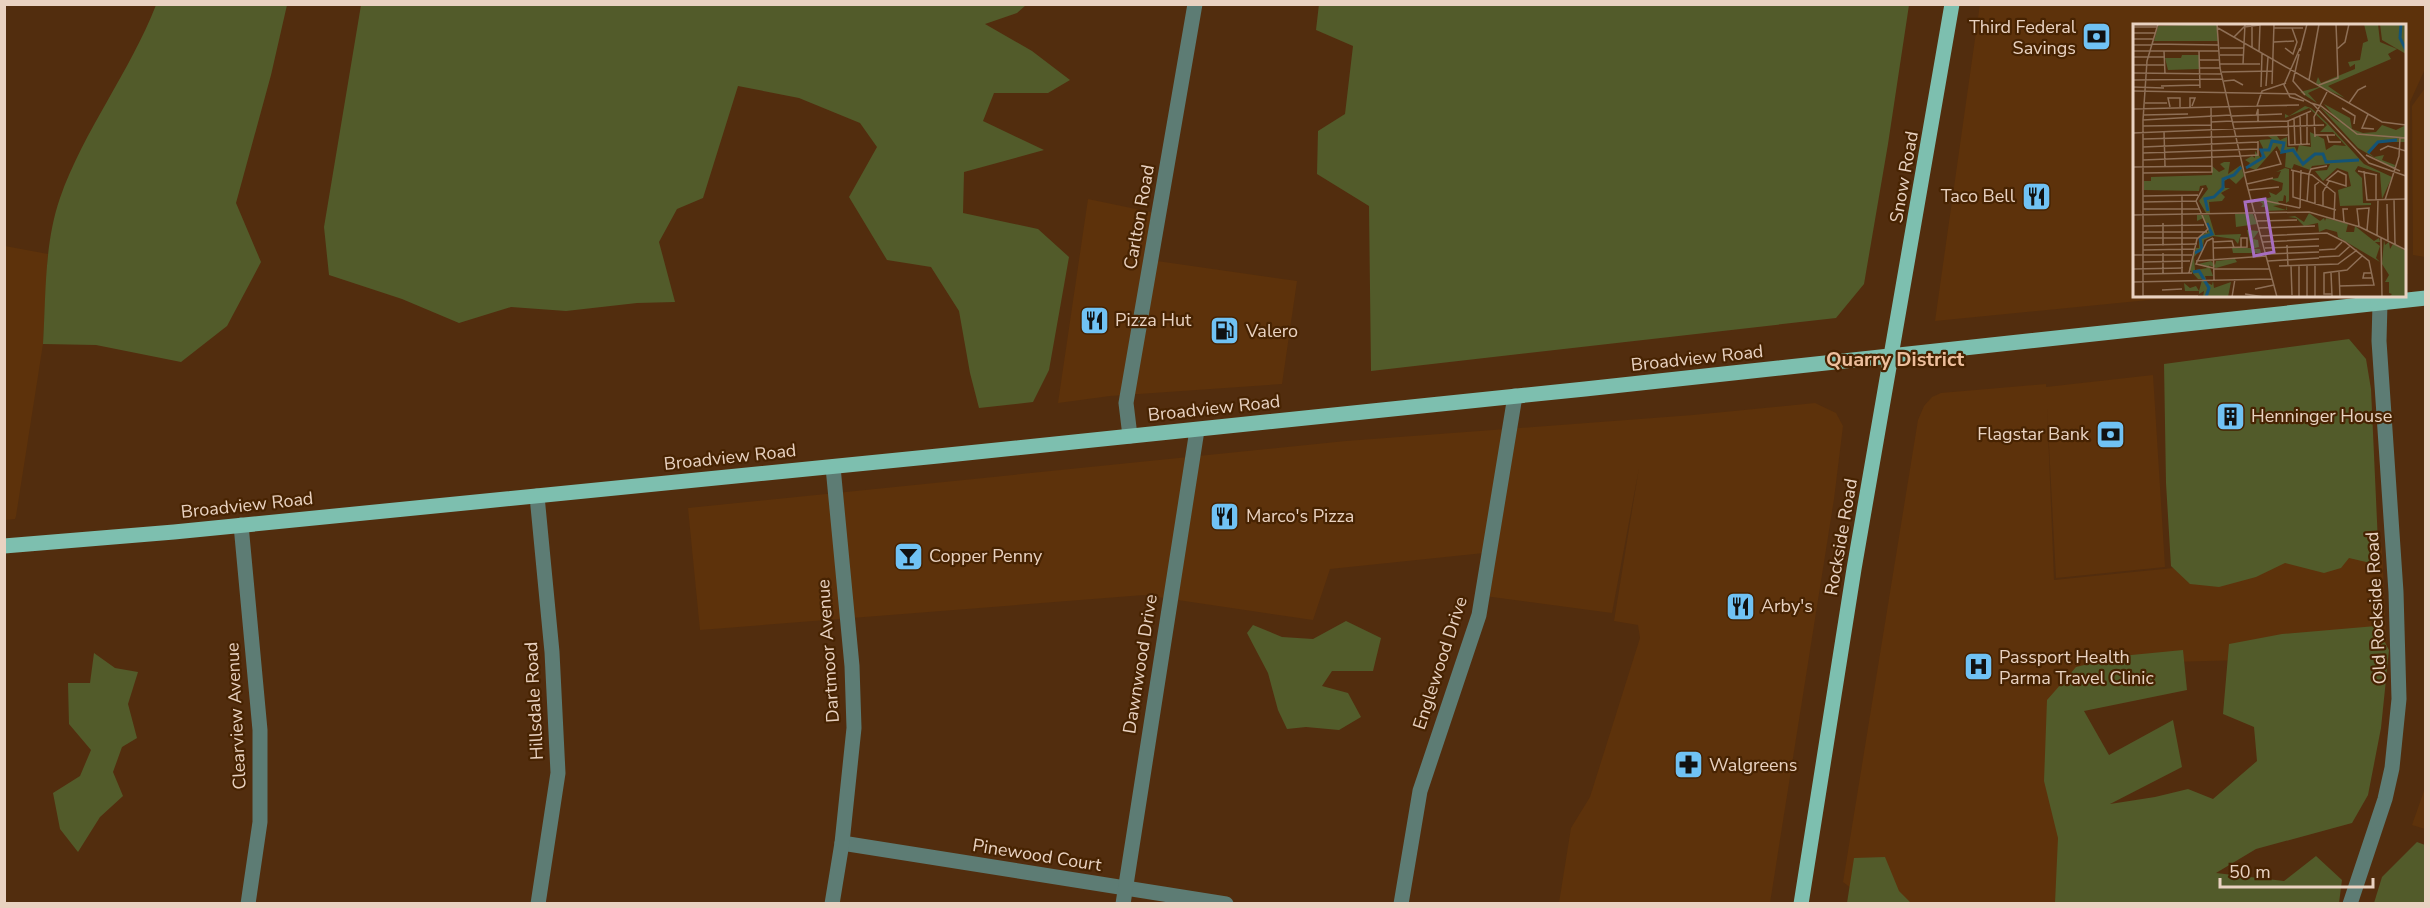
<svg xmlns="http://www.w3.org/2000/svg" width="2430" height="908" viewBox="0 0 2430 908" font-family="'Nunito Sans',sans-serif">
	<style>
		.built { fill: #5d320b }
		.green { fill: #525b2a }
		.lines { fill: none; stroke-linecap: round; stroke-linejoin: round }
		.minor { stroke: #5d7c74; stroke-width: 15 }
		.major { stroke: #7dbfaf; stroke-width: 15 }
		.labels { text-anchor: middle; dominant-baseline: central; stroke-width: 4.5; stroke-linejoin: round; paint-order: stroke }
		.poi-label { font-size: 18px; fill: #e9d2c1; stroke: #472302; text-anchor: start }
		.street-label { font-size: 18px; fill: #e9d2c1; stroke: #472302 }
		.neighbourhood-label { font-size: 20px; font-weight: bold; fill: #edbf9d; stroke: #472302 }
		.inset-river { fill: none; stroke: #145476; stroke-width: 3 }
		.inset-road { fill: none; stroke: #8e6f56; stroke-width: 1.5 }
		.view { fill: #a76ec0; fill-opacity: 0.15; stroke: #a76ec0; stroke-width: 3 }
		.inset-edge { fill: none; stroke: #e9d2c1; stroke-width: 3 }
	</style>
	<rect width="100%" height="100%" fill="#522d0e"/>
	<g class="built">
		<polygon points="1980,4 2425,5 2425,69 2410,102 2408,274 2405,274 2404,26 2134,26 2134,296 2189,296 1935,321"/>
		<polygon points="2425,88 2425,257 2413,255 2412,106"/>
		<polygon points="1088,199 1160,214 1150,260 1297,281 1282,384 1110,396 1058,403"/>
		<polygon points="5,246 48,254 43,344 16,516 15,519 5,520"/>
		<polygon points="2153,375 2165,567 2056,578 2047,407 2054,580 2382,547 2387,656 2135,663 2115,668 2059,674 2065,773 2068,903 1871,903 1843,882 1918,420 1924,406 1932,397 1941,393 2046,384 2046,387"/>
		<polygon points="1815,403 1836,413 1843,426 1834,499 1770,903 1559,903 1571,828 1590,797 1640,638 1638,625 1614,621 1639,468 1612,613 1477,595 1484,553 1330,569 1313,620 1144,595 700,630 688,508 1346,441 1693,415"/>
		<polygon points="2425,788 2425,829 2412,825"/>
	</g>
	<g class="green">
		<polygon points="1319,4 1909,5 1888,144 1864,284 1836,318 1371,371 1369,206 1317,174 1318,131 1345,114 1353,46 1316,30"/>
		<path d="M156 5H287L271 75 236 203 261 262 227 326 181 362 96 345 43 344C46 297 44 244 60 198 84 130 130 72 156 5Z"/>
		<polygon points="361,5 1026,5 1017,13 985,24 1032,51 1070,80 1048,93 994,93 983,121 1044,150 964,172 963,213 1038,229 1069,257 1049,370 1033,402 979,408 970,373 959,311 931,267 887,260 849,197 877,147 860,123 799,98 738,86 703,198 677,209 659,242 675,302 637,303 566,311 511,307 459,323 402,299 329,275 324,227"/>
		<polygon points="2349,339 2366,359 2371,389 2379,565 2349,558 2341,568 2324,573 2285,563 2256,577 2219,587 2190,584 2171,566 2166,483 2164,364"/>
		<polygon points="1346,621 1381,638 1373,671 1332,671 1322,686 1348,693 1361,717 1339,730 1306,727 1287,729 1278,710 1268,673 1247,633 1253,625 1282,637 1313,639"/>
		<polygon points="2376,626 2389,650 2381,728 2368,795 2352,823 2256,849 2216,873 2284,881 2316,856 2342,880 2339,903 2055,903 2058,838 2044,781 2047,700 2076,667 2121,656 2183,650 2187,690 2084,711 2109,755 2173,720 2182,767 2110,804 2155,797 2188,789 2213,799 2257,761 2254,727 2223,714 2229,644 2282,634"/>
		<polygon points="94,653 115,668 138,672 128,704 137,738 122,747 113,772 123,796 100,817 78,852 60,829 53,793 80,776 91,750 69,724 68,683 90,683"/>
		<polygon points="2417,842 2425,845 2425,903 2374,903 2382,877"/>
		<polygon points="1885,857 1899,891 1911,903 1847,903 1854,858"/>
	</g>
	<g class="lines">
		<g class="minor">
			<polyline points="1130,436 1126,403 1195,4"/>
			<polyline points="537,496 552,652 558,773 538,904"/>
			<polyline points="241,525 260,730 260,822 248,904"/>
			<polyline points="842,843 1226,904"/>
			<polyline points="832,904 842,843 854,728 852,666 833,467"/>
			<polyline points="1123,904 1197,430"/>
			<polyline points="1401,904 1420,791 1479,615 1515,396"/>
			<polyline points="2350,904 2385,799 2392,768 2399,699 2396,592 2379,341 2380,303"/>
		</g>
		<g class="major">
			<polyline points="4,546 174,532 938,456 1585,389 2426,298"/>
			<polyline points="1801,904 1854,569 1952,4"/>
		</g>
	</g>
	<defs>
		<symbol id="bank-square" viewBox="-11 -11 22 22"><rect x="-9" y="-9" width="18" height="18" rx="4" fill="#70c2f4" stroke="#472302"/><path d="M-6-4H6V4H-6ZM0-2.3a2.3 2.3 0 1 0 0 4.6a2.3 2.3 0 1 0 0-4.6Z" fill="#111"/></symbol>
		<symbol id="restaurant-square" viewBox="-11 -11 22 22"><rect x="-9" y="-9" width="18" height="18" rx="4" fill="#70c2f4" stroke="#472302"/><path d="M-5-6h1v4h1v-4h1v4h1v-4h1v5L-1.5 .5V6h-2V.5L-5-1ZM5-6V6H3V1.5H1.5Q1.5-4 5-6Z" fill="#111"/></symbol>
		<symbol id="fuel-square" viewBox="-11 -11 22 22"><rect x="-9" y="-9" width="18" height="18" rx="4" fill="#70c2f4" stroke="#472302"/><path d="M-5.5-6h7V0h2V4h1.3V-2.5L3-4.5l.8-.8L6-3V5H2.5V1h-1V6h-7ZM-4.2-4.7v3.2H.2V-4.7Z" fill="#111"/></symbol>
		<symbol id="building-square" viewBox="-11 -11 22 22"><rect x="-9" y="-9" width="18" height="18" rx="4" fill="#70c2f4" stroke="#472302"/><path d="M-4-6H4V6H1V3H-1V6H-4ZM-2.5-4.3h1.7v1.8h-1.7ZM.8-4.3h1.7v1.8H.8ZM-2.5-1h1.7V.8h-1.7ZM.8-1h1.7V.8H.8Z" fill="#111"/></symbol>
		<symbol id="bar-square" viewBox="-11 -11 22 22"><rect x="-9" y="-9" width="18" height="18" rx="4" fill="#70c2f4" stroke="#472302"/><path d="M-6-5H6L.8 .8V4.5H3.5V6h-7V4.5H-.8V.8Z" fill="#111"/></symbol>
		<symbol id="hospital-square" viewBox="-11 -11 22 22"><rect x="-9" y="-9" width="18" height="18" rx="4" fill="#70c2f4" stroke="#472302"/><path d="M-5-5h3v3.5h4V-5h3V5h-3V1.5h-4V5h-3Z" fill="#111"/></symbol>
		<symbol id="pharmacy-square" viewBox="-11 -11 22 22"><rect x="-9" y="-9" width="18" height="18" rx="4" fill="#70c2f4" stroke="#472302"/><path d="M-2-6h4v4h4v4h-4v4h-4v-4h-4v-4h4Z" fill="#111"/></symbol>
	</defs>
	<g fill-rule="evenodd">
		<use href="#bank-square" x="2080" y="20" width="33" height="33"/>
		<use href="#restaurant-square" x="2020" y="180" width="33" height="33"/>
		<use href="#restaurant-square" x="1078" y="304" width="33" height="33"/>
		<use href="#fuel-square" x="1208" y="314" width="33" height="33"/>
		<use href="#building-square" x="2214" y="400" width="33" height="33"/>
		<use href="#bank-square" x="2094" y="418" width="33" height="33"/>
		<use href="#restaurant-square" x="1208" y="500" width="33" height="33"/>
		<use href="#bar-square" x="892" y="540" width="33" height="33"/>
		<use href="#restaurant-square" x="1724" y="590" width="33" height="33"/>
		<use href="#hospital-square" x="1962" y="650" width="33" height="33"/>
		<use href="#pharmacy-square" x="1672" y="748" width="33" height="33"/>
	</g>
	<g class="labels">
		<g class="poi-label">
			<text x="2076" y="27" text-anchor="end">Third Federal<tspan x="2076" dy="21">Savings</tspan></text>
			<text x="2015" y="196" text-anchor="end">Taco Bell</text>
			<text x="1115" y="320">Pizza Hut</text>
			<text x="1246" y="331">Valero</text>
			<text x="2251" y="416">Henninger House</text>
			<text x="2089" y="434" text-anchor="end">Flagstar Bank</text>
			<text x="1246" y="516">Marco's Pizza</text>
			<text x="929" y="556">Copper Penny</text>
			<text x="1761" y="606">Arby's</text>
			<text x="1999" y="657">Passport Health<tspan x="1999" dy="21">Parma Travel Clinic</tspan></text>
			<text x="1709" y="765">Walgreens</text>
		</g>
		<g class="street-label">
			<text transform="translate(1904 177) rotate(-80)">Snow Road</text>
			<text transform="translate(1139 217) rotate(-80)">Carlton Road</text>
			<text transform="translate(1697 358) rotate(-6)">Broadview Road</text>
			<text transform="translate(1214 408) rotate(-6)">Broadview Road</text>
			<text transform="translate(730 457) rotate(-6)">Broadview Road</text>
			<text transform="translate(247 505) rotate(-6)">Broadview Road</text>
			<text transform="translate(1841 537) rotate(-80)">Rockside Road</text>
			<text transform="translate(2376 608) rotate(-93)">Old Rockside Road</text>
			<text transform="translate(828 651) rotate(-94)">Dartmoor Avenue</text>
			<text transform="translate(1440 663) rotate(-72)">Englewood Drive</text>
			<text transform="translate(1140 664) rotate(-81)">Dawnwood Drive</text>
			<text transform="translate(534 701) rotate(-93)">Hillsdale Road</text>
			<text transform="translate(236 716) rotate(-93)">Clearview Avenue</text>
			<text transform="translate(1037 855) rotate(9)">Pinewood Court</text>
		</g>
		<g class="neighbourhood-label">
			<text x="1895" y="359">Quarry District</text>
		</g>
	</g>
	<g transform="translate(2133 24)">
		<rect width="273" height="273" fill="#522d0e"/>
		<path d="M84 0 85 17H21L25 2ZM231 0H245L247 18 264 25 255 30 258 35 195 62 212 74 188 63 175 69 184 79 167 68 186 63 183 59 185 53 188 59 222 45V40L217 43 215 38 227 36 230 19 235 17ZM247 0H273V30L249 16ZM49 31H66V45L35 46 32 34H48ZM191 80 217 94 219 105 230 109 243 108 249 101 263 106 273 101V118H246L236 129 241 133 251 131 249 136 262 141 261 145 225 124 186 82 207 99ZM172 82 178 84 194 99 231 140 259 153 249 175 247 149 225 142 222 147 229 154 230 179H238V181L207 182 205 166 218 162 215 148 204 144 190 157 182 147 194 146 197 140 179 142 177 146 161 140 159 145 152 143 153 129H148L144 122 123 146 114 143 117 139 112 136 119 132 122 134V127L128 134 130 124 126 116 139 115 135 112H144L147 116 154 113V123H162L164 128 166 121 178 123 177 108 191 115 193 126 201 121 213 122 200 108H187L194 101 176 84 152 94V90L156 92ZM91 138H97L95 150 108 141 111 152 103 160 96 154 90 158 92 164H97L88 169 92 173 89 177 76 178 77 189H73L66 177 75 165 73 161 67 162 66 167 11 166V157H18V153L79 151V142L86 148 92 145 87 140ZM152 144 156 145V177L153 179V172L151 171 150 177H145L147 181 140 182 153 186 154 181V186L133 187 134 183H128L130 180 126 177 138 173 136 168 143 171 149 166 150 159 137 155 145 154 148 147 143 148ZM176 189 187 197 191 194 192 197 193 194 215 200 213 208H221L222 202 241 217 246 214 247 218H242L247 222 243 234 247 238 205 213 204 208 193 205 186 208 185 199 171 202 163 194 155 193 162 192 171 198ZM102 190H120L124 200 103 203ZM64 191H76L82 211 108 210 105 220 101 215 80 212 71 216 70 223 61 233 62 246 75 244 65 240 78 237 82 241 83 237 102 235 104 238 83 244 76 241 80 252H72L73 255H65L56 245 63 224H66V212L75 208 70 194 64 197ZM114 206 126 207 120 215 125 216 126 223 118 225H127L128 229H100L99 224H118ZM251 216 252 221 256 218 257 225 260 220 273 227V273H256L259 270 256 269V258H252L256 251 249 240ZM69 256 79 261 80 257 81 264 98 258 95 273H70L71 267 66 270V267H52L51 259 57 264 63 262 66 267Z" fill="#525b2a"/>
		<path class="inset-river" d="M268 0 267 14 273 26M235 129 245 118 264 116M113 144 131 133 128 126H136L139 117 151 119 149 128 160 126 170 140 182 130H190L193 138 226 136M75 187 72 175 81 173 90 164V155L101 151 108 143M62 229 69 225 67 214 79 210 74 199M60 248 66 247 76 264 73 273"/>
		<path class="inset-road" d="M84 0 87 44 114 161 144 273M203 0 204 25M0 3H24M85 4 249 98 273 101M141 4H170M0 9H22M101 13 111 3 127 1M0 15H20M141 18 161 17M19 20 85 21M0 21H19M87 24H111M119 24V1M152 24 160 30 164 18 159 4M167 24 151 61 157 73 171 77M0 27H86M31 27 32 50M66 27 67 64M167 27 174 0M126 28 127 1M166 30 160 57 172 71M87 31H110M0 33H31M66 36H86M87 40H127M110 40 112 0M0 41H32M66 44H87M89 48 139 47M0 49 89 50M0 56 90 55M176 56 186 0M91 57 101 56 110 61M139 60 141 0M186 61 205 54 204 25 212 18 216 0M28 62 67 61M133 62 135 33M0 63 31 64M128 63 129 30M0 67 162 70 180 80 236 139 273 152M12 79H34M178 79 188 82 224 110 273 114M216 79 225 66 233 62M124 82 129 67 153 59M37 83 35 74H47V83M57 84V74H62L59 82M209 84 222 92 221 100M0 85 166 81M174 89V121M235 90 229 104 241 105M10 91 55 90M99 92 149 90M123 92 125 85V98M167 92 168 121M161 95 162 121M10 96 98 91M155 97 156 121 177 120M78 98 99 97M100 98 155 97 178 87M10 102 78 101M31 107 32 142M0 109 191 101M182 111H202M194 111 196 118H208M182 113 181 93 194 68M10 115 156 111M10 123 125 118M247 126 255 122 273 127M10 129 125 125M233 131 267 147M108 132 125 131V117M10 136 108 132M0 143 79 142M158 146 179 151 202 169 201 195M160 146V173L203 186M205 147 213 151V162L194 156ZM225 147 244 151M231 147 234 176 273 175M10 149 79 148 78 84M111 149 148 140 143 127M243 150V176M114 160 140 154M116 166 146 163M49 171V249M10 172 65 171M261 175 262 220M252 176 266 132 267 114M10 178 63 177M119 178 129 176 167 184M174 178 176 150 178 145 194 142M182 180V161L186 158M254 180 255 216M190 183V168L196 157M167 184 168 146M10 185H66M0 191 176 188 227 203 273 226M124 197 164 196M211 198 210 185H215M10 202 71 201M226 202 224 185 236 184 234 206M126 204 182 202M10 208H74M244 211 245 176M128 212 194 209 212 218 236 237 241 261 206 262M10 214H65M80 214 74 217 63 240 80 244M80 214 81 256M248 214 249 273M80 218 99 217 101 224M130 218 186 215M10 221 64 220M154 221 155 242M30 222V199M80 224 114 223V214H108V223M132 224 186 222M10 226 62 225M186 226 202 225 209 218M30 229V250M133 230 186 228M0 231H59M186 233 206 232 217 222M63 237 133 232M135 237 186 234M10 238 57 237M182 241V273M146 242 205 240 224 226M158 242 159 271M166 242V273M174 242V273M0 245 50 244M80 245H136M206 248 207 273M56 249 64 215 75 205 63 177 70 164M198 249 199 272M238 249H231L230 254H240M10 250 59 249M0 258 139 255M122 265 141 261M29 266 49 265M112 270 131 273M199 270H191V249L214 246 230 231M10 272H65M10 273V96L14 37 25 0M99 273 102 255"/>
		<path class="view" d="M132 175 141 228 121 232 112 178Z"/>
		<rect width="273" height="273" class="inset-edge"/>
	</g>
	<rect width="2430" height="908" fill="none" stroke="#e9d2c1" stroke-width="12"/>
	<path d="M2220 878v9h153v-9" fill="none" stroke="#e9d2c1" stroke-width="3"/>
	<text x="2229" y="878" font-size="18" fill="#e9d2c1" stroke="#472302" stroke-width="4.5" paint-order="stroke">50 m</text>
</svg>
